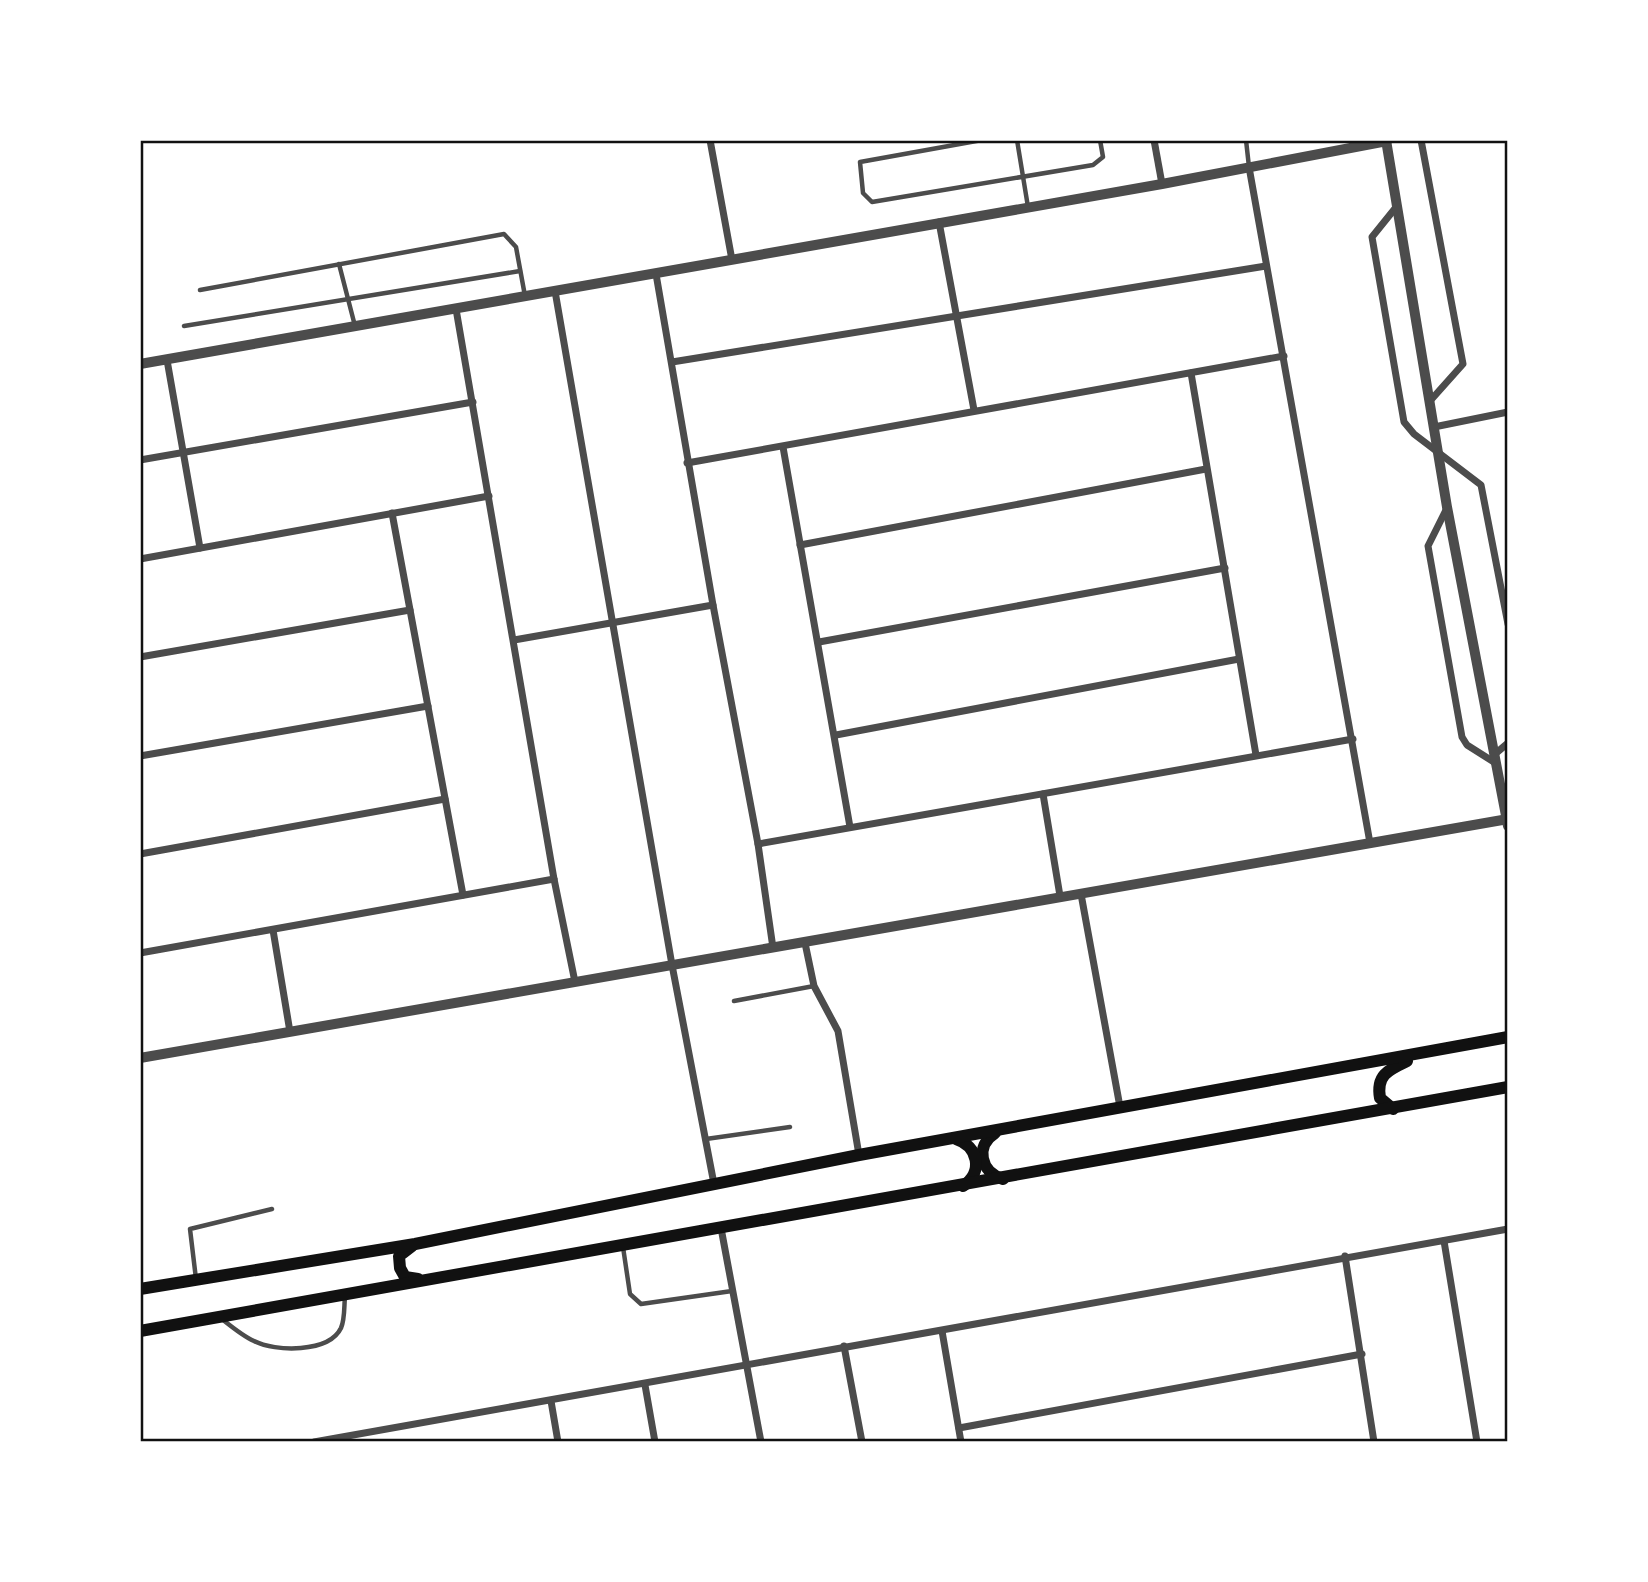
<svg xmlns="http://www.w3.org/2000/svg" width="1648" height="1582" viewBox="0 0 1648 1582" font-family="'Alegreya Sans',sans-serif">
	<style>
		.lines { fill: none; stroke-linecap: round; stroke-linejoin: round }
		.service { stroke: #4c4c4c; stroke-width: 4.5 }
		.minor { stroke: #4c4c4c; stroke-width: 7 }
		.tertiary { stroke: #4c4c4c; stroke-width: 10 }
		.secondary { stroke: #111; stroke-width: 12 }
		.neatline { fill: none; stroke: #111; stroke-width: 2.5 }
	</style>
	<rect width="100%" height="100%" fill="#fff"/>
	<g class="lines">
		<g class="service">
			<polyline points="982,140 860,162 863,193 872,202 1093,165 1103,157 1100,140"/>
			<polyline points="1017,140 1028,207"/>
			<polyline points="1246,140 1249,167"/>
			<polyline points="339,264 355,326"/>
			<polyline points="200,290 504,234 516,247 525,296"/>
			<polyline points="184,326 520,271"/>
			<polyline points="734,1001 814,986"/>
			<polyline points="706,1139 790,1127"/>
			<polyline points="623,1247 630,1294 641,1304 732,1291"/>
			<polyline points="196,1279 190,1229 272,1209"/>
			<path d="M222 1319C232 1327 243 1336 254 1341 275 1352 329 1353 341 1328 345 1319 344 1306 345 1296"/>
		</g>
		<g class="minor">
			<polyline points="710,140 732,260"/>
			<polyline points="1154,140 1162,184"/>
			<polyline points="1421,140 1463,364 1430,401"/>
			<polyline points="1249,167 1370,843"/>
			<polyline points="1397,206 1372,237 1404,422 1414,434 1481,485 1508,624"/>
			<polyline points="939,222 974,410"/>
			<polyline points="656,274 713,605 758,844 773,948"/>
			<polyline points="555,291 672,965 714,1184"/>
			<polyline points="456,309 554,879 575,982"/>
			<polyline points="167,360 200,548"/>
			<polyline points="672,362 1266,266"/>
			<polyline points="1191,373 1256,755"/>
			<polyline points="1434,427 1508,412"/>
			<polyline points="783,447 850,827"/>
			<polyline points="140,460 473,402"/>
			<polyline points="687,463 1284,356"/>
			<polyline points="1447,508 1428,546 1462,737 1467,745 1497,764"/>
			<polyline points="392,513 463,895"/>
			<polyline points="800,545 1206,469"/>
			<polyline points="140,559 489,496"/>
			<polyline points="514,640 713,605"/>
			<polyline points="819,642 1225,568"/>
			<polyline points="140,657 410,610"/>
			<polyline points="836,735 1239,659"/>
			<polyline points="1495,754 1508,743"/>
			<polyline points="140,756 428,706"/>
			<polyline points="1043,794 1060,896"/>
			<polyline points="758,844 1353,739"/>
			<polyline points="140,854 445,799"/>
			<polyline points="1081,894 1120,1107"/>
			<polyline points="273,930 290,1032"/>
			<polyline points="805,943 814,986 838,1031 859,1155"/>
			<polyline points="140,953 554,879"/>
			<polyline points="721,1228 761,1442"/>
			<polyline points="1444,1241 1477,1442"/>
			<polyline points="1345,1256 1374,1442"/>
			<polyline points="942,1331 961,1442"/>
			<polyline points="844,1346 862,1442"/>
			<polyline points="645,1385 655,1442"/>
			<polyline points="551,1401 558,1442"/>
			<polyline points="959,1428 1362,1354"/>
			<polyline points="314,1442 1508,1229"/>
		</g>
		<g class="tertiary">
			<polyline points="1386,140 1447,507 1508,826"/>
			<polyline points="140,364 1162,184 1387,141"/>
			<polyline points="140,1058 1508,819"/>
		</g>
		<g class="secondary">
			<path d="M1393 1109 1380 1098C1376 1075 1388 1070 1407 1061"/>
			<path d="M995 1133C975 1146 980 1172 1003 1179"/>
			<path d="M956 1139C978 1146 984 1172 963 1186"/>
			<polyline points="412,1246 399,1256 400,1268 405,1277 418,1279"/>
			<polyline points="140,1289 415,1244 859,1155 1508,1037"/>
			<polyline points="140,1331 1508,1087"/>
		</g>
	</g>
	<rect width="1648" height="1582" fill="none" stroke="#ffffff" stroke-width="284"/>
	<rect x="142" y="142" width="1364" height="1298" class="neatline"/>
</svg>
